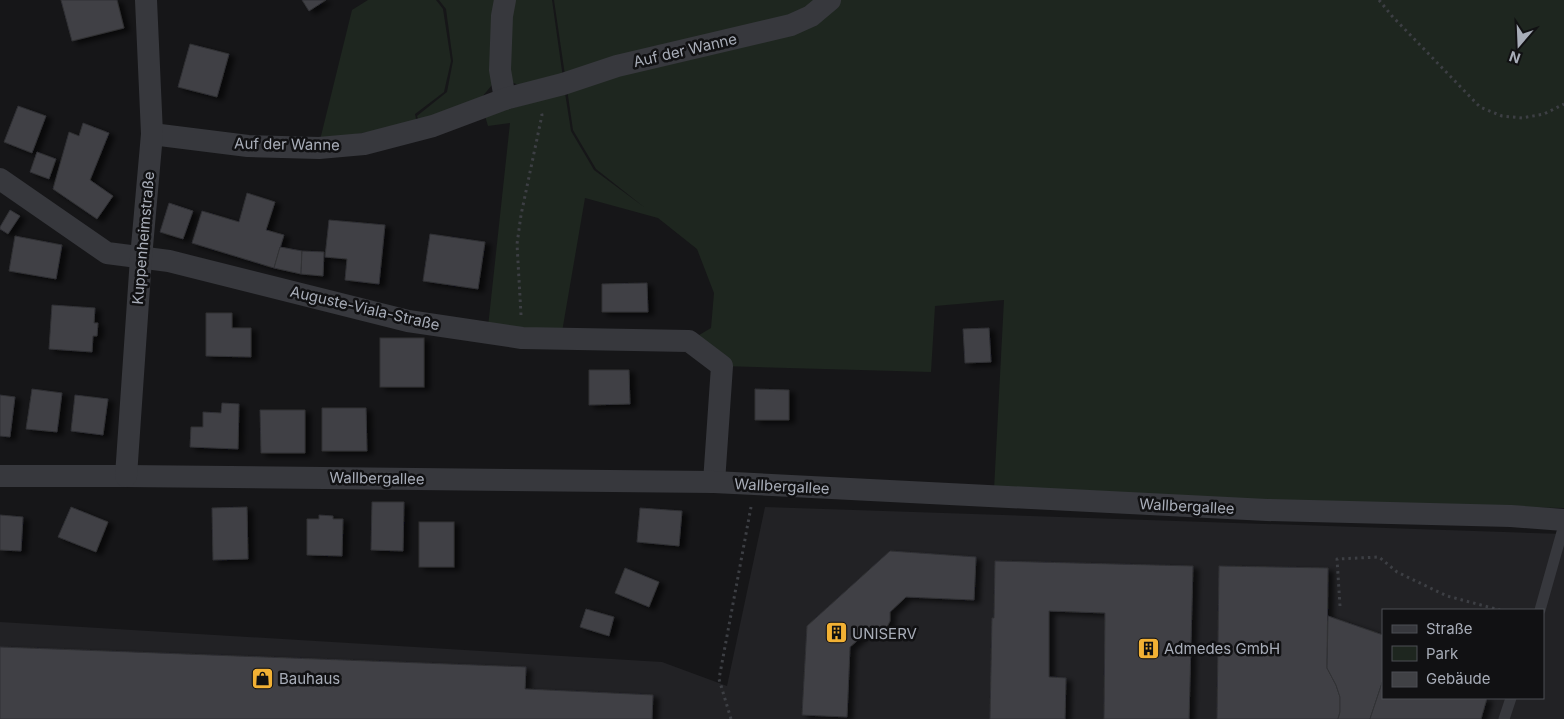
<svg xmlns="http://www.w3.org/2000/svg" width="1564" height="719" viewBox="0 0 1564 719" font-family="Inter,sans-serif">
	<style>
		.built { fill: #222225; fill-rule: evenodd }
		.green { fill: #1e261f }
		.building { fill: #404145; stroke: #303034; filter: url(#shadow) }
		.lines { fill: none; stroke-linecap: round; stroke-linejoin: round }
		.path { stroke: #3d3f44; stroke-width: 3; stroke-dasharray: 2.5 4; stroke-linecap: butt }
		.lane { stroke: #37383d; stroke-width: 11 }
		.street { stroke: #37383d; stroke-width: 22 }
		.labels { text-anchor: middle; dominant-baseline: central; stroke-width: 5; stroke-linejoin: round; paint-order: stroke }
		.street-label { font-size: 15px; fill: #a8adb8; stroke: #111113 }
		.poi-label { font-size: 15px; fill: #a8adb8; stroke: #111113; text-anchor: start }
	</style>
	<defs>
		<filter id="shadow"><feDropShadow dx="5.5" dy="3" stdDeviation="2.5" flood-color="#0009"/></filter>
	</defs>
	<rect width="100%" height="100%" fill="#161618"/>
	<path class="built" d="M765 507 1564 534V719H0V622L662 662 727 686ZM1383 610H1543V698H1383Z"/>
	<g class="green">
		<polygon points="368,0 436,0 443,9 451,61 444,92 415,114 417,124 320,140 352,10"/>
		<polygon points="439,0 497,0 492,85 481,98 420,124 417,116 447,92 453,61 446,9"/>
		<polygon points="512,0 552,0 563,78 523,87 507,80"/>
		<polygon points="554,0 1564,0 1564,508 1266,503 994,490 1004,300 935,306 931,372 722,366 689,341 711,328 714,293 697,249 658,218 585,198 562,332 488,327 510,123 488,126 485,116 565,93 571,131 594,170 644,207 596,169 573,130"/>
	</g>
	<g class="building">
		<polygon points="61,0 117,0 124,28 72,41"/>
		<polygon points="302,0 326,0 309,11"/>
		<polygon points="190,44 229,54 217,97 178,87"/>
		<polygon points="18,106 46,116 32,153 4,142"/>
		<polygon points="83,123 109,133 90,180 113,196 97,219 53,189 69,132 79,136"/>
		<polygon points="37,152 56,159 49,179 30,172"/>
		<polygon points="247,193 275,202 266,230 284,235 274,268 192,243 202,211 239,222"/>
		<polygon points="169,203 193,211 183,239 160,232"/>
		<polygon points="10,210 20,216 8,234 0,229 0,227"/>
		<polygon points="329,220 385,225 379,284 345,280 347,259 325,257"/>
		<polygon points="430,234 485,242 478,289 423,281"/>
		<polygon points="15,236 62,245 56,279 9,271"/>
		<polygon points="280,247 302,251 301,274 274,268"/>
		<polygon points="302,251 324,252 323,276 301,274"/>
		<polygon points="647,283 648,312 602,312 602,284"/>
		<polygon points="52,305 95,308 94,323 98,323 97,336 93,336 92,352 49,349"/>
		<polygon points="206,313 232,313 232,328 251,328 251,357 206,356"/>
		<polygon points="989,328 991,362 965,363 963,329"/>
		<rect x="380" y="338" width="44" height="49"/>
		<polygon points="589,370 629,370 630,404 589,405"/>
		<polygon points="32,389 62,393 57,432 26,429"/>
		<polygon points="755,389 789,390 789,420 755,420"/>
		<polygon points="0,395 15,397 10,437 0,436"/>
		<polygon points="75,395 108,399 103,435 71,431"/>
		<polygon points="222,403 239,404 238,449 190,447 191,427 203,427 203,412 221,413"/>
		<polygon points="322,408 366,408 367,451 322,451"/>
		<polygon points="260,410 305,410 305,453 261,453"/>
		<polygon points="372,502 404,502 403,551 371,550"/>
		<polygon points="71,507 108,522 96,552 58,537"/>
		<polygon points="247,507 248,559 213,560 212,508"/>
		<polygon points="640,508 682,511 679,546 637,542"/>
		<polygon points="0,515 23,517 21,551 0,550"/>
		<polygon points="319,515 333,516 333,519 343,519 342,556 307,555 307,519 319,519"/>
		<rect x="419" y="522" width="35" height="45"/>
		<polygon points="890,551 976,557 974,600 906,597 890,612 890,621 887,627 882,632 875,634 868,634 866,633 850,647 847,717 802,715 807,626"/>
		<polygon points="995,561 1193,566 1189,719 1104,719 1105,613 1049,611 1049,677 1066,678 1065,719 990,719 992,618 994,618"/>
		<polygon points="1219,566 1328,568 1327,668 1336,685 1340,697 1340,712 1338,719 1217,719"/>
		<polygon points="625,568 659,582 649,607 615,593"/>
		<polygon points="586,609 614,617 609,636 580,627"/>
		<polygon points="1328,616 1383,635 1383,680 1370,719 1338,719 1340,712 1340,697 1336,685 1327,668"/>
		<polygon points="0,647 526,667 525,689 653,695 652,719 0,719"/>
		<polygon points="1383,680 1383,698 1487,698 1481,719 1370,719"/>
	</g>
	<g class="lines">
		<g class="path">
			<polyline points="1379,0 1392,16 1480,107 1502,116 1522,118 1544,114 1564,104"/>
			<polyline points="521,315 517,244 521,215 542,115 541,111"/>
			<polyline points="1340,606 1337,559 1379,557 1397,572 1447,596 1500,610"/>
			<polyline points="731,719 719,679 751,507"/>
		</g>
		<g class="lane">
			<polyline points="1540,610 1564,525"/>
			<polyline points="1504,719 1511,698"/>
		</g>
		<g class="street">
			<polyline points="505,99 500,70 502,16 505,0"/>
			<polyline points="152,134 248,146 319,148 364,144 433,126 505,99 563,84 617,66 791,25 811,16 830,0"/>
			<polyline points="0,179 107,253 169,261 408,321 522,338 689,341 722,366 714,482"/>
			<polyline points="0,476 126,476 714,482 1267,510 1511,516 1564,520"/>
			<polyline points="126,476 141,258 152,134 146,0"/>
		</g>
	</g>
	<defs>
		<symbol id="building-square" viewBox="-11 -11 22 22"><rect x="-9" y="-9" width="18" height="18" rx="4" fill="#f2b134" stroke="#111113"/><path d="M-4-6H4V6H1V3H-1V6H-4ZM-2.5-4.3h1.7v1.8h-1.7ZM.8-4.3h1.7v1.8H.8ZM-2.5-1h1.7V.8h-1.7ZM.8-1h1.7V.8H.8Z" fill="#111"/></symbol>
		<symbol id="shop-square" viewBox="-11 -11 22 22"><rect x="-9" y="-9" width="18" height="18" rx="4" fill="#f2b134" stroke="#111113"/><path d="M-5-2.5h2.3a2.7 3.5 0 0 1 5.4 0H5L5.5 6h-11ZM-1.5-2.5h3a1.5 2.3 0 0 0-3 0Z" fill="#111"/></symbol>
	</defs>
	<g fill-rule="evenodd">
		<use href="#building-square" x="824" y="620" width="25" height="25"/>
		<use href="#building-square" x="1136" y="636" width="25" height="25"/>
		<use href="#shop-square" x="250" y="666" width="25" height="25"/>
	</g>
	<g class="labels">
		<g class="street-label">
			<text transform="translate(685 50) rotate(-13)">Auf der Wanne</text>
			<text transform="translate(287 144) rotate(1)">Auf der Wanne</text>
			<text transform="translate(143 238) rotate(-85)">Kuppenheimstraße</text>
			<text transform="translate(365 308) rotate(13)">Auguste-Viala-Straße</text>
			<text transform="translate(377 478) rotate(1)">Wallbergallee</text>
			<text transform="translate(782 486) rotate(3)">Wallbergallee</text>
			<text transform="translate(1187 506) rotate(3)">Wallbergallee</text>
		</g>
		<g class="poi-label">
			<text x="852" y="633">UNISERV</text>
			<text x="1164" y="648">Admedes GmbH</text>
			<text x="279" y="678">Bauhaus</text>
		</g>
	</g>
	<rect x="1382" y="609" width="162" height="90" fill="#111113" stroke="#4d4f55"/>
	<rect x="1392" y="625" width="25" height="8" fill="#37383d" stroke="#4d4f55"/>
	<text x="1426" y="634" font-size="15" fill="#a8adb8">Straße</text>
	<rect x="1392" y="646" width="25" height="15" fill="#1e261f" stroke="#4d4f55"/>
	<text x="1426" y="659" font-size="15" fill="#a8adb8">Park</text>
	<rect x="1392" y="672" width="25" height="15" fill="#404145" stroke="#4d4f55"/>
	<text x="1426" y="684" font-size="15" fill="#a8adb8">Gebäude</text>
	<g transform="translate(1519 45) rotate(199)" stroke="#111113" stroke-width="4" paint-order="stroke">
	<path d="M0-4L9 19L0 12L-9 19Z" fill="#a8adb8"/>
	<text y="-8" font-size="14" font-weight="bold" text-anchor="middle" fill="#a8adb8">N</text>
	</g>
</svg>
